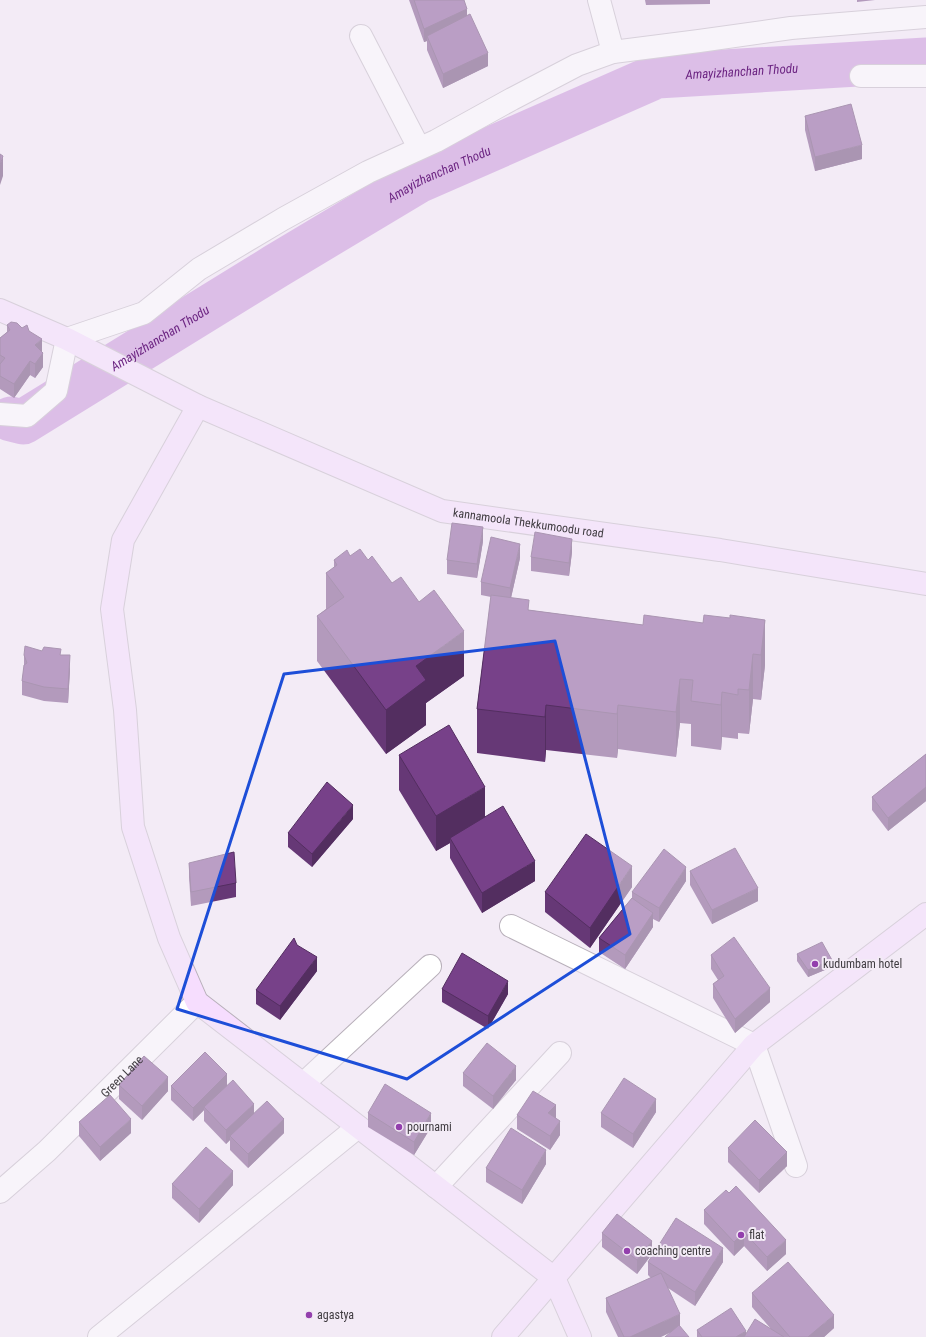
<svg xmlns="http://www.w3.org/2000/svg" width="926" height="1337" viewBox="0 0 926 1337" font-family="'Roboto Condensed',sans-serif">
	<style>
		.lines { fill: none; stroke-linecap: round; stroke-linejoin: round }
		.river { stroke: #c288d6; stroke-width: 45 }
		.street-casing { stroke: #b8b0ba; stroke-width: 24 }
		.secondary-casing { stroke: #b8b0ba; stroke-width: 24 }
		.street { stroke: #fff; stroke-width: 22 }
		.secondary { stroke: #f6ddfe; stroke-width: 22 }
		.wall { fill: #663876 }
		.shaded-wall { fill: #532e60 }
		.building { fill: #774189; stroke: #532e60 }
		.marked { fill: none; stroke: #1d4ed8; stroke-width: 3; stroke-linejoin: round }
		.poi-dot { fill: #933fad; stroke: #f3ebf6; stroke-width: 1.5 }
		.labels { text-anchor: middle; dominant-baseline: central; stroke-width: 4; stroke-linejoin: round; paint-order: stroke }
		.street-label { font-size: 12px; fill: #3f3b40; stroke: #f3ebf6 }
		.poi-label { font-size: 12px; fill: #3f3b40; stroke: #f3ebf6; text-anchor: start }
		.water-label { font-size: 13px; font-style: italic; fill: #6c2582; stroke: #f3ebf6 }
	</style>
	<rect width="100%" height="100%" fill="#f3ebf6"/>
	<g class="lines">
		<path class="river" id="s1" d="M11 419 23 422 276 266 418 181 657 76 926 60"/>
		<defs>
			<g id="street">
				<polyline points="599,0 613,52"/>
				<polyline points="361,36 419,148"/>
				<polyline points="861,76 926,76"/>
				<polyline points="0,414 27,416 56,391 67,339 144,313 199,269 283,219 368,172 436,141 512,99 577,65 613,52 699,41 791,28 926,17"/>
				<polyline points="511,926 754,1045 796,1166"/>
				<polyline points="303,1084 430,966"/>
				<polyline points="436,1187 560,1053"/>
				<path id="s2" d="M0 1192 47 1151 197 1002"/>
				<polyline points="99,1337 358,1127"/>
			</g>
			<g id="secondary">
				<path id="s3" d="M0 310 67 339 198 406 442 511 720 550 926 584"/>
				<polyline points="198,406 123,540 112,609 125,710 133,827 169,938 197,1002 554,1278 580,1337"/>
				<polyline points="503,1337 754,1045 926,914"/>
			</g>
		</defs>
		<use href="#street" class="street-casing"/>
		<use href="#secondary" class="secondary-casing"/>
		<use href="#street" class="street"/>
		<use href="#secondary" class="secondary"/>
	</g>
	<g class="wall">
		<polygon points="409,0 464,0 467,16 488,66 443,88 427,50 427,41 424,42"/>
		<polygon points="645,0 710,0 710,4 646,5"/>
		<polygon points="857,0 875,0 857,2"/>
		<polygon points="805,116 862,159 815,171 805,130"/>
		<polygon points="7,325 22,328 29,331 42,352 43,367 35,378 30,375 14,398 0,389 0,338 7,332"/>
		<polygon points="483,541 477,578 447,574 447,560"/>
		<polygon points="572,552 569,576 531,571 531,557"/>
		<polygon points="350,556 368,560 392,583 464,676 426,703 426,725 386,754 317,661 317,616 326,609 326,573 334,568 334,560"/>
		<polygon points="520,558 511,598 529,610 643,625 703,623 730,618 765,620 765,665 761,700 753,699 749,734 738,733 738,739 722,737 721,750 691,746 691,724 680,723 676,757 618,749 617,758 546,750 545,762 477,753 477,709 491,597 481,595 481,582"/>
		<polygon points="42,651 61,655 70,669 68,703 44,701 22,695 22,681 24,667 24,655"/>
		<polygon points="926,754 926,801 888,831 872,810 872,797"/>
		<polygon points="399,755 485,816 535,881 482,913 450,858 450,843 436,851 399,790"/>
		<polygon points="353,819 312,867 288,847 288,833"/>
		<polygon points="189,863 236,883 236,897 191,906 189,877"/>
		<polygon points="690,871 758,901 712,924 690,885"/>
		<polygon points="686,881 659,922 653,919 653,927 625,969 599,952 599,938 632,898 632,892"/>
		<polygon points="632,887 590,948 545,912 545,892"/>
		<polygon points="297,945 317,971 280,1020 256,1004 256,990"/>
		<polygon points="797,954 832,967 808,977 797,961"/>
		<polygon points="711,955 770,1002 735,1033 713,998 713,984 718,980 711,969"/>
		<polygon points="442,989 508,994 488,1029 442,1002"/>
		<polygon points="463,1073 516,1080 493,1109 463,1086"/>
		<polygon points="119,1085 168,1091 142,1120 119,1099"/>
		<polygon points="171,1086 227,1086 254,1113 284,1133 248,1168 230,1150 230,1140 226,1144 204,1121 204,1110 193,1121 171,1100"/>
		<polygon points="656,1112 633,1148 601,1127 601,1113"/>
		<polygon points="368,1113 431,1127 414,1155 368,1127"/>
		<polygon points="517,1115 556,1119 560,1135 550,1150 517,1129"/>
		<polygon points="79,1122 131,1133 100,1161 79,1136"/>
		<polygon points="728,1148 787,1166 759,1193 728,1162"/>
		<polygon points="546,1164 522,1204 486,1182 486,1168"/>
		<polygon points="172,1184 233,1185 199,1223 172,1198"/>
		<polygon points="704,1210 786,1254 767,1271 744,1246 734,1256 704,1224"/>
		<polygon points="602,1233 652,1254 637,1274 602,1247"/>
		<polygon points="648,1262 723,1262 695,1306 668,1288 661,1337 618,1337 606,1312 606,1298 651,1278 648,1275"/>
		<polygon points="752,1293 834,1328 824,1337 697,1337 697,1330 746,1334 771,1329 752,1307"/>
	</g>
	<g class="shaded-wall">
		<polygon points="467,9 467,22 427,36 427,41 424,42 424,29"/>
		<polygon points="488,53 488,66 443,88 443,74"/>
		<polygon points="862,145 862,159 815,171 815,157"/>
		<polygon points="3,156 3,176 0,185 0,165"/>
		<polygon points="42,339 42,353 35,345"/>
		<polygon points="43,353 43,367 35,378 35,364"/>
		<polygon points="30,361 30,375 14,398 14,384"/>
		<polygon points="483,527 483,541 477,578 477,564"/>
		<polygon points="572,539 572,552 569,576 569,563"/>
		<polygon points="520,544 520,558 510,602 510,588"/>
		<polygon points="765,620 765,665 761,700 761,655"/>
		<polygon points="464,631 464,676 426,703 426,725 386,754 386,710 416,666"/>
		<polygon points="753,654 753,699 749,734 749,690"/>
		<polygon points="70,655 70,669 68,703 68,689"/>
		<polygon points="680,679 680,723 676,757 676,712"/>
		<polygon points="722,692 722,737 721,750 721,705"/>
		<polygon points="546,705 546,750 545,762 545,717"/>
		<polygon points="618,705 618,749 617,758 617,714"/>
		<polygon points="485,787 485,822 450,838 450,843 436,851 436,816"/>
		<polygon points="926,787 926,801 888,831 888,818"/>
		<polygon points="353,805 353,819 312,867 312,854"/>
		<polygon points="535,861 535,881 482,913 482,893"/>
		<polygon points="632,866 632,887 590,948 590,928"/>
		<polygon points="686,867 686,881 659,922 659,908"/>
		<polygon points="758,888 758,901 712,924 712,910"/>
		<polygon points="653,913 653,927 625,969 625,955"/>
		<polygon points="317,957 317,971 280,1020 280,1006"/>
		<polygon points="832,960 832,967 808,977 808,970"/>
		<polygon points="508,981 508,994 488,1029 488,1016"/>
		<polygon points="770,988 770,1002 735,1033 735,1019"/>
		<polygon points="516,1066 516,1080 493,1109 493,1096"/>
		<polygon points="227,1074 227,1087 204,1107 204,1110 193,1121 193,1108"/>
		<polygon points="168,1077 168,1091 142,1120 142,1106"/>
		<polygon points="656,1099 656,1112 633,1148 633,1134"/>
		<polygon points="254,1104 254,1118 230,1136 230,1140 226,1144 226,1130"/>
		<polygon points="556,1105 556,1119 548,1113"/>
		<polygon points="431,1113 431,1127 414,1155 414,1142"/>
		<polygon points="131,1119 131,1133 100,1161 100,1147"/>
		<polygon points="284,1119 284,1133 248,1168 248,1154"/>
		<polygon points="560,1121 560,1135 550,1150 550,1136"/>
		<polygon points="546,1150 546,1164 522,1204 522,1190"/>
		<polygon points="787,1152 787,1166 759,1193 759,1180"/>
		<polygon points="233,1171 233,1185 199,1223 199,1209"/>
		<polygon points="744,1232 744,1246 734,1256 734,1242"/>
		<polygon points="786,1240 786,1254 767,1271 767,1257"/>
		<polygon points="652,1241 652,1254 637,1274 637,1260"/>
		<polygon points="723,1248 723,1262 695,1306 695,1292"/>
		<polygon points="680,1314 680,1328 661,1337 630,1337"/>
		<polygon points="834,1315 834,1328 824,1337 808,1337"/>
		<polygon points="746,1331 746,1337 736,1337"/>
	</g>
	<g class="building">
		<polygon points="414,0 464,0 467,9 424,29"/>
		<polygon points="470,14 488,53 443,74 427,36"/>
		<polygon points="851,104 862,145 815,157 805,116"/>
		<polygon points="0,154 3,156 0,165"/>
		<polygon points="11,322 17,323 22,328 27,325 29,331 42,339 35,345 43,353 35,364 30,361 14,384 0,376 0,364 5,358 0,355 0,338 10,330 7,325"/>
		<polygon points="452,523 483,527 477,564 447,560"/>
		<polygon points="535,532 572,539 569,563 531,557"/>
		<polygon points="491,537 520,544 510,588 481,582"/>
		<polygon points="360,549 368,560 372,556 392,583 401,577 419,602 434,590 464,631 416,666 426,680 386,710 317,616 344,597 326,573 337,565 334,560 347,550 350,556"/>
		<polygon points="491,595 529,600 528,610 643,625 644,615 703,623 704,615 730,618 730,615 765,620 761,655 753,654 749,690 738,689 738,695 722,692 721,705 691,701 693,680 680,679 676,712 618,705 617,714 546,705 545,717 477,709"/>
		<polygon points="25,646 42,651 44,647 61,649 60,655 70,655 68,689 44,687 22,681 24,665 27,663 24,655"/>
		<polygon points="449,725 485,787 436,816 399,755"/>
		<polygon points="926,754 926,787 888,818 872,797"/>
		<polygon points="327,782 353,805 312,854 288,833"/>
		<polygon points="503,806 535,861 482,893 450,838"/>
		<polygon points="586,834 632,866 590,928 545,892"/>
		<polygon points="735,848 758,888 712,910 690,871"/>
		<polygon points="664,849 686,867 659,908 632,892"/>
		<polygon points="234,852 236,883 191,892 189,863"/>
		<polygon points="632,898 653,913 625,955 599,938"/>
		<polygon points="734,937 770,988 735,1019 713,984 724,976 711,955"/>
		<polygon points="294,938 297,945 317,957 280,1006 256,990"/>
		<polygon points="822,942 832,960 808,970 797,954"/>
		<polygon points="462,953 508,981 488,1016 442,989"/>
		<polygon points="487,1043 516,1066 493,1096 463,1073"/>
		<polygon points="205,1052 227,1074 193,1108 171,1086"/>
		<polygon points="144,1056 168,1077 142,1106 119,1085"/>
		<polygon points="624,1078 656,1099 633,1134 601,1113"/>
		<polygon points="233,1080 254,1104 226,1130 204,1107"/>
		<polygon points="385,1084 431,1113 414,1142 368,1113"/>
		<polygon points="533,1091 556,1105 548,1113 560,1121 550,1136 517,1115"/>
		<polygon points="110,1095 131,1119 100,1147 79,1122"/>
		<polygon points="267,1101 284,1119 248,1154 230,1136"/>
		<polygon points="755,1120 787,1152 759,1180 728,1148"/>
		<polygon points="511,1128 546,1150 522,1190 486,1168"/>
		<polygon points="206,1147 233,1171 199,1209 172,1184"/>
		<polygon points="736,1186 786,1240 767,1257 744,1232 734,1242 704,1210 726,1190 729,1193"/>
		<polygon points="617,1214 652,1241 637,1260 602,1233"/>
		<polygon points="676,1218 723,1248 695,1292 648,1262"/>
		<polygon points="788,1262 834,1315 808,1337 790,1337 752,1293"/>
		<polygon points="661,1273 680,1314 630,1337 624,1337 606,1298"/>
		<polygon points="731,1308 746,1331 736,1337 702,1337 697,1330"/>
		<polygon points="755,1319 784,1337 744,1337"/>
		<polygon points="679,1325 689,1337 665,1337"/>
	</g>
	<path d="M0 0H926V1337H0ZM555 641 630 934 407 1079 177 1009 284 674Z" fill="#f3ebf6" fill-opacity=".55" fill-rule="evenodd"/>
	<path class="marked" d="M555 641 630 934 407 1079 177 1009 284 674Z"/>
	<g class="poi-dot">
		<circle cx="815" cy="964" r="4"/>
		<circle cx="399" cy="1127" r="4"/>
		<circle cx="741" cy="1235" r="4"/>
		<circle cx="627" cy="1251" r="4"/>
		<circle cx="309" cy="1315" r="4"/>
	</g>
	<g class="labels">
		<g class="street-label">
			<text stroke="none"><textPath href="#s3" startOffset="573">kannamoola Thekkumoodu road</textPath></text>
			<text stroke="none"><textPath href="#s2" startOffset="168">Green Lane</textPath></text>
		</g>
		<g class="poi-label">
			<text x="823" y="964">kudumbam hotel</text>
			<text x="407" y="1127">pournami</text>
			<text x="749" y="1235">flat</text>
			<text x="635" y="1251">coaching centre</text>
			<text x="317" y="1315">agastya</text>
		</g>
		<g class="water-label">
			<text stroke="none"><textPath href="#s1" startOffset="821">Amayizhanchan Thodu</textPath></text>
			<text stroke="none"><textPath href="#s1" startOffset="497">Amayizhanchan Thodu</textPath></text>
			<text stroke="none"><textPath href="#s1" startOffset="173">Amayizhanchan Thodu</textPath></text>
		</g>
	</g>
</svg>
